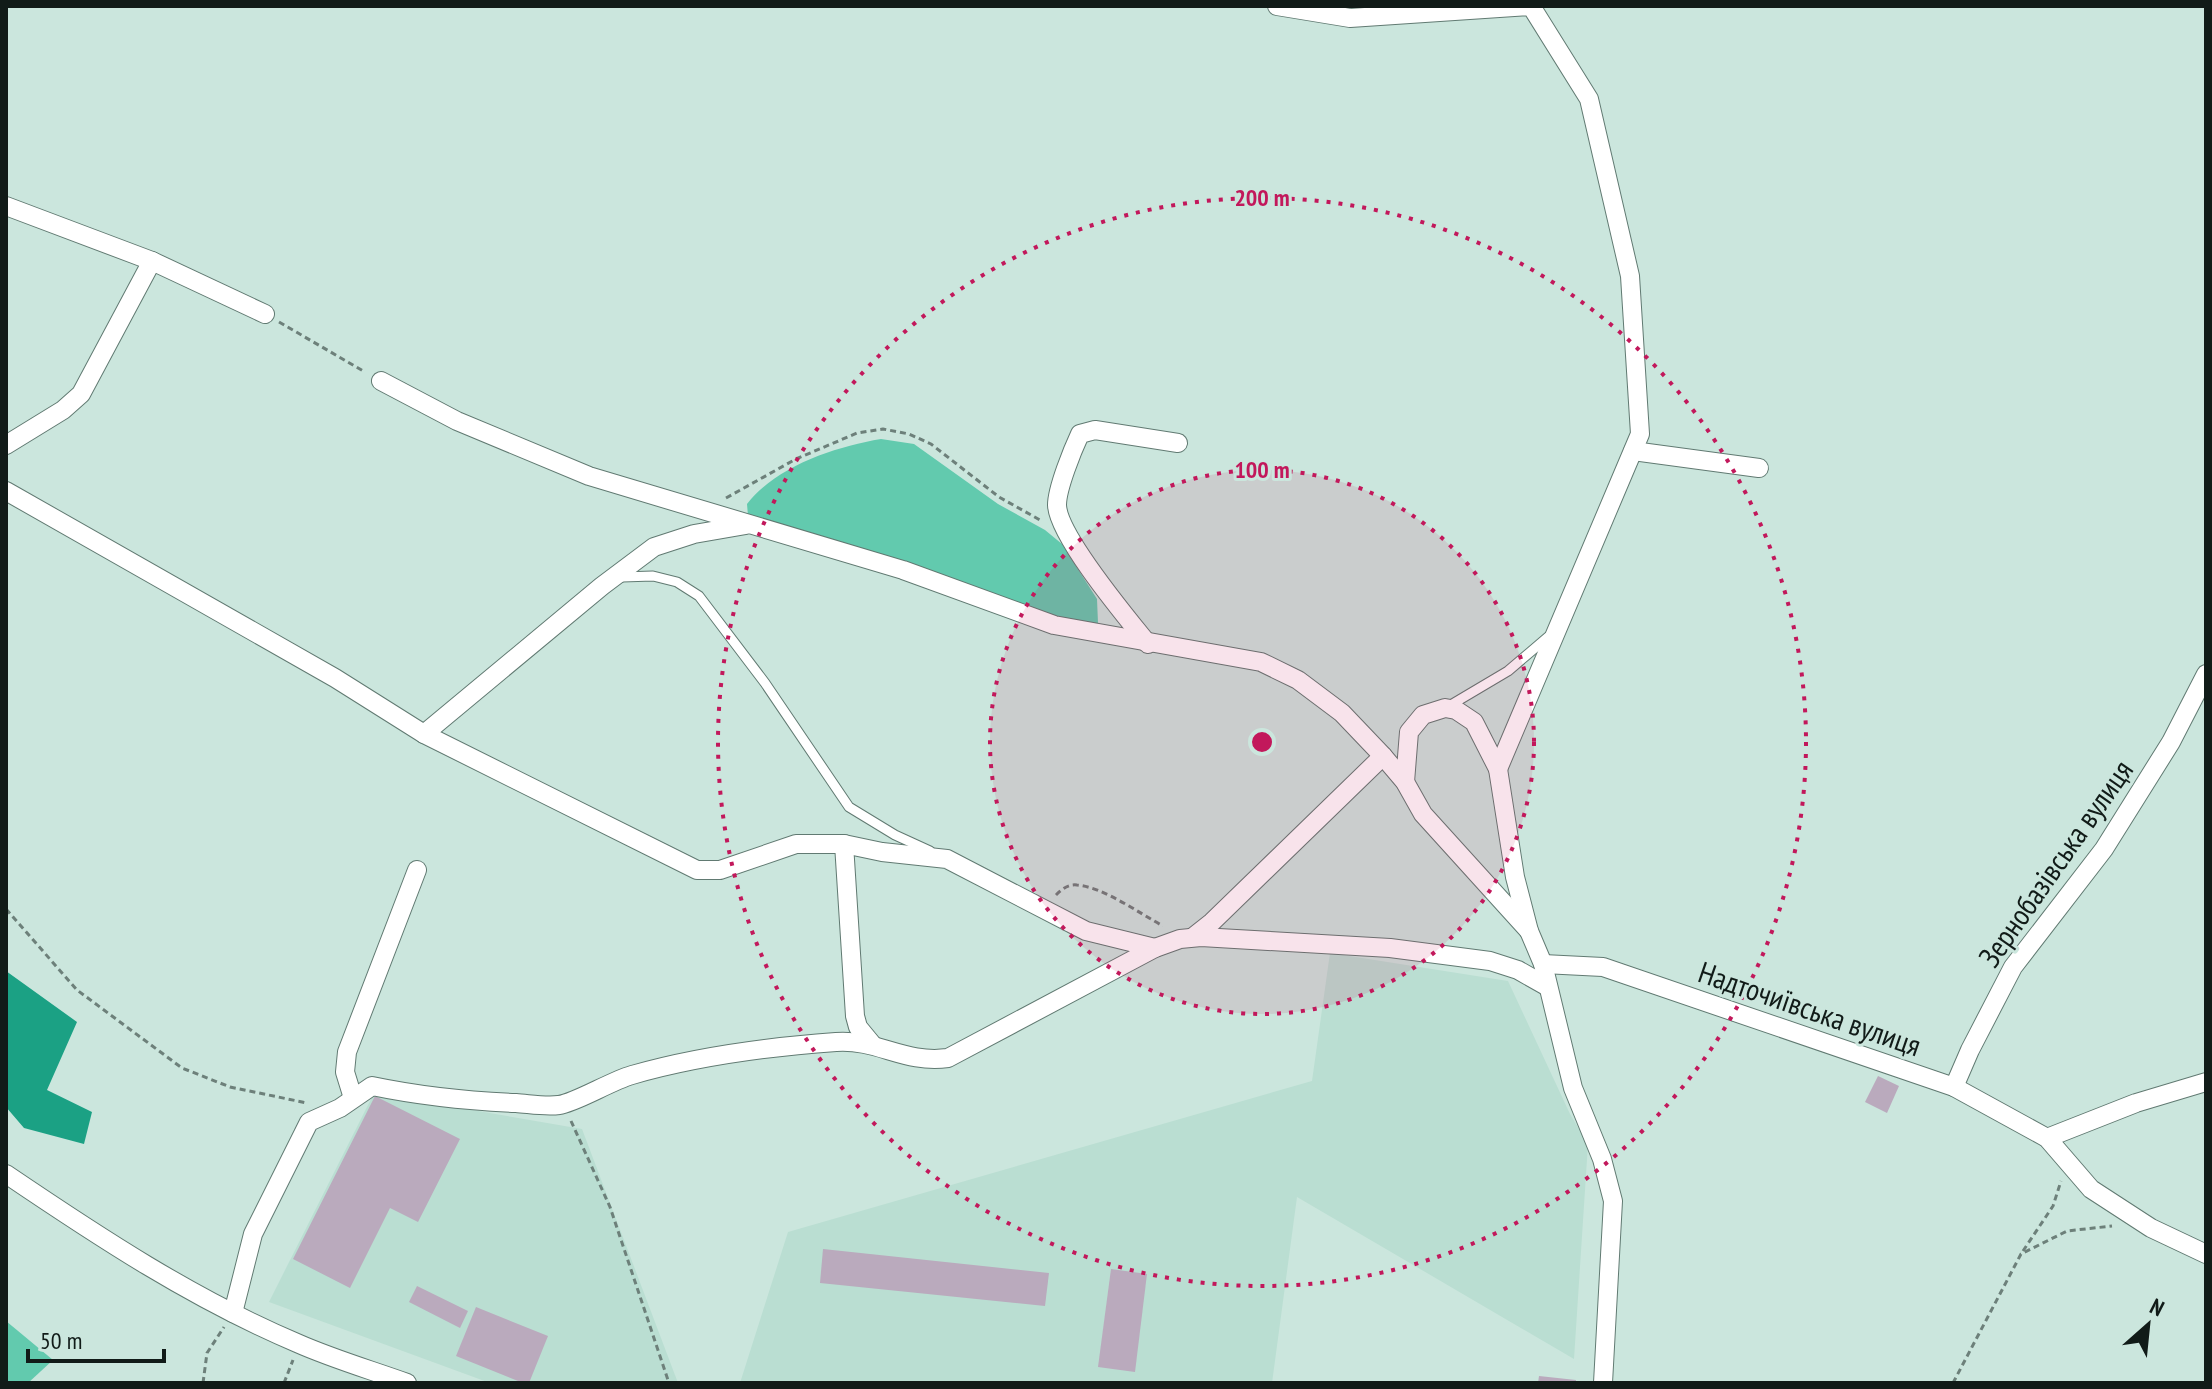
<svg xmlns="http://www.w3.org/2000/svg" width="2212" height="1389" viewBox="0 0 2212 1389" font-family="'PT Sans Narrow',sans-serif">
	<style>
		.built { fill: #baded2 }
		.green { fill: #62caae }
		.water { fill: #1ba184 }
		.building { fill: #baaabd }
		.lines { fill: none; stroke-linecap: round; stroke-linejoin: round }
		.lane-casing { stroke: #617a72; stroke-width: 11 }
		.street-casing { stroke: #617a72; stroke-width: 20 }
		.path { stroke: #6d807a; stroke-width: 3; stroke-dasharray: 6 4; stroke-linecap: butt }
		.lane { stroke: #fff; stroke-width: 9 }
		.street { stroke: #fff; stroke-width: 18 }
		.ring { fill: none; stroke: #c2185b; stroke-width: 4; stroke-dasharray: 4 8 }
		.labels { text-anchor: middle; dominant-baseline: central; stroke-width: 6; stroke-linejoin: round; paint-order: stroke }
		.street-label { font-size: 30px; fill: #111b18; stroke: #cbe6dd }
		.centre { fill: #c2185b; stroke: #cbe6dd; stroke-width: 4 }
		.ring-label { font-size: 24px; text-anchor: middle; font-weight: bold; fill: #c2185b; stroke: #cbe6dd; stroke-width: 6; stroke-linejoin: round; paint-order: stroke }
	</style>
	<rect width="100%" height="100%" fill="#cbe6dd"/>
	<g class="built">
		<polygon points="1330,953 1508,981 1570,1114 1588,1144 1574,1359 1297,1197 1272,1383 740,1383 788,1232 1312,1081"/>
		<polygon points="374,1093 582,1129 678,1383 490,1383 269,1302"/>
	</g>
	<g class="green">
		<path d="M881 439 914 444 998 504 1045 530 1062 544 1097 599 1098 623 1089 631 748 516 747 504C777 466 834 447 881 439Z"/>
		<polygon points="6,1321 53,1360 28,1383 6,1383"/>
	</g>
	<polygon class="water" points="6,971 77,1022 47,1090 92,1112 84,1144 24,1128 6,1107"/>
	<g class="building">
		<polygon points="1878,1076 1899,1086 1887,1113 1865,1102"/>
		<polygon points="375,1096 460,1139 418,1222 390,1208 350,1288 293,1259"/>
		<polygon points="823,1249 1049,1273 1045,1306 820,1283"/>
		<polygon points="1111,1269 1147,1274 1135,1372 1098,1367"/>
		<polygon points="417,1286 468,1311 460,1328 409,1302"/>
		<polygon points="476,1307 548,1336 529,1383 523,1383 456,1356"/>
		<polygon points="1539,1376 1576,1380 1576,1383 1538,1383"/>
	</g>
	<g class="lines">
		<defs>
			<g id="lane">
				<polyline points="622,577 653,576 677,582 699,596 765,683 849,807 895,835 930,851"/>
				<polyline points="1449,706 1508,671 1548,637"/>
			</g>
			<g id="street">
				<polyline points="1277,6 1350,18 1531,6 1589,99 1630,276 1640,434 1498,769"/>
				<polyline points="6,206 152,261 265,314"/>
				<polyline points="381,381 457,421 589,476 903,570 1054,625 1261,662 1298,680 1342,713 1383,756 1405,782 1423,814 1529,931"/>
				<polyline points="6,445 63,410 81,394 152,261"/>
				<polyline points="1633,451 1759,468"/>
				<polyline points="6,491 335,678 424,734 697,870 720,870 796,844 844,844 882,852 947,859 1086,931 1155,948"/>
				<path d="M1148 644C1127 618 1058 536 1057 505 1057 488 1073 449 1080 434L1095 430 1178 443"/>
				<polyline points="424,734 602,586 654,547 694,534 746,525"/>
				<polyline points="1405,782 1409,732 1423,715 1445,708 1456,710 1474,722 1498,769 1515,877 1529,931 1543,964 1573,1088 1602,1159 1613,1201 1603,1383"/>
				<polyline points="844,844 855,1016 858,1027 872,1044"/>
				<polyline points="1193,937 1212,922 1383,756"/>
				<polyline points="1543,964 1603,967 1954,1087 2047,1138 2091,1189 2151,1228 2206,1254"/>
				<polyline points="1954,1087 1970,1050 2013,967 2104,849 2171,742 2206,674"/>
				<polyline points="353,1098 345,1072 347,1052 417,870"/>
				<polyline points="2047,1138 2136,1103 2206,1082"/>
				<path d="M6 1174C99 1237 193 1299 297 1343 333 1359 371 1370 407 1383"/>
				<path d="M233 1313 253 1234 309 1122 340 1108 372 1086C420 1096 468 1101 516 1103 530 1104 546 1107 559 1105 575 1103 611 1081 632 1075 698 1056 767 1047 836 1042 878 1039 904 1064 948 1058L1155 948 1180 939 1201 937 1390 948 1490 961 1518 970 1548 987"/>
			</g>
		</defs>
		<use href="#lane" class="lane-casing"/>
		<use href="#street" class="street-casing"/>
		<g class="path">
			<polyline points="279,322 365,372"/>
			<polyline points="726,498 796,459 857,433 883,429 909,434 931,444 999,497 1040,520"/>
			<path d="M1056 895C1062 889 1068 884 1077 885 1103 887 1139 913 1163 926"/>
			<polyline points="6,909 77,990 182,1068 230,1087 307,1103"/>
			<polyline points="571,1121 610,1207 669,1383"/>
			<polyline points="2023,1251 2053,1206 2061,1181"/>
			<polyline points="203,1383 207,1353 224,1327"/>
			<polyline points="284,1383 293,1360"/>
			<polyline points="1953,1383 2021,1254 2067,1231 2112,1226"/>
		</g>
		<use href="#lane" class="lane"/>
		<use href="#street" class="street"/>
	</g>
	<circle cx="1262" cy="742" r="272" fill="#c2185b" fill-opacity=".12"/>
	<g class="ring">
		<circle cx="1262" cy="742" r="272"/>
		<circle cx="1262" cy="742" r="544"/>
	</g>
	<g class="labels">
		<g class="street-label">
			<text transform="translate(2055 863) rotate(-55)">Зернобазівська вулиця</text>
			<text transform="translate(1810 1008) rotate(19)">Надточиївська вулиця</text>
		</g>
	</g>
	<circle cx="1262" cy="742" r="12" class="centre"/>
	<g class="ring-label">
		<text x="1262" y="206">200 m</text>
		<text x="1262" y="478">100 m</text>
	</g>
	<rect width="2212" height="1389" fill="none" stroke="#111b18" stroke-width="16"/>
	<g transform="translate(2148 1325) rotate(27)" stroke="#cbe6dd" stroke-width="6" paint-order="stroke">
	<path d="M0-6L14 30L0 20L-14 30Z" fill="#111b18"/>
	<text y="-12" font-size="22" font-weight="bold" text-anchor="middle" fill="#111b18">N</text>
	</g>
	<path d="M28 1349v12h136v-12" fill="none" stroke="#111b18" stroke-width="4"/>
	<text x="40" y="1349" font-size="24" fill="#111b18" stroke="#cbe6dd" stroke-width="6" paint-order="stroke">50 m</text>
</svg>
